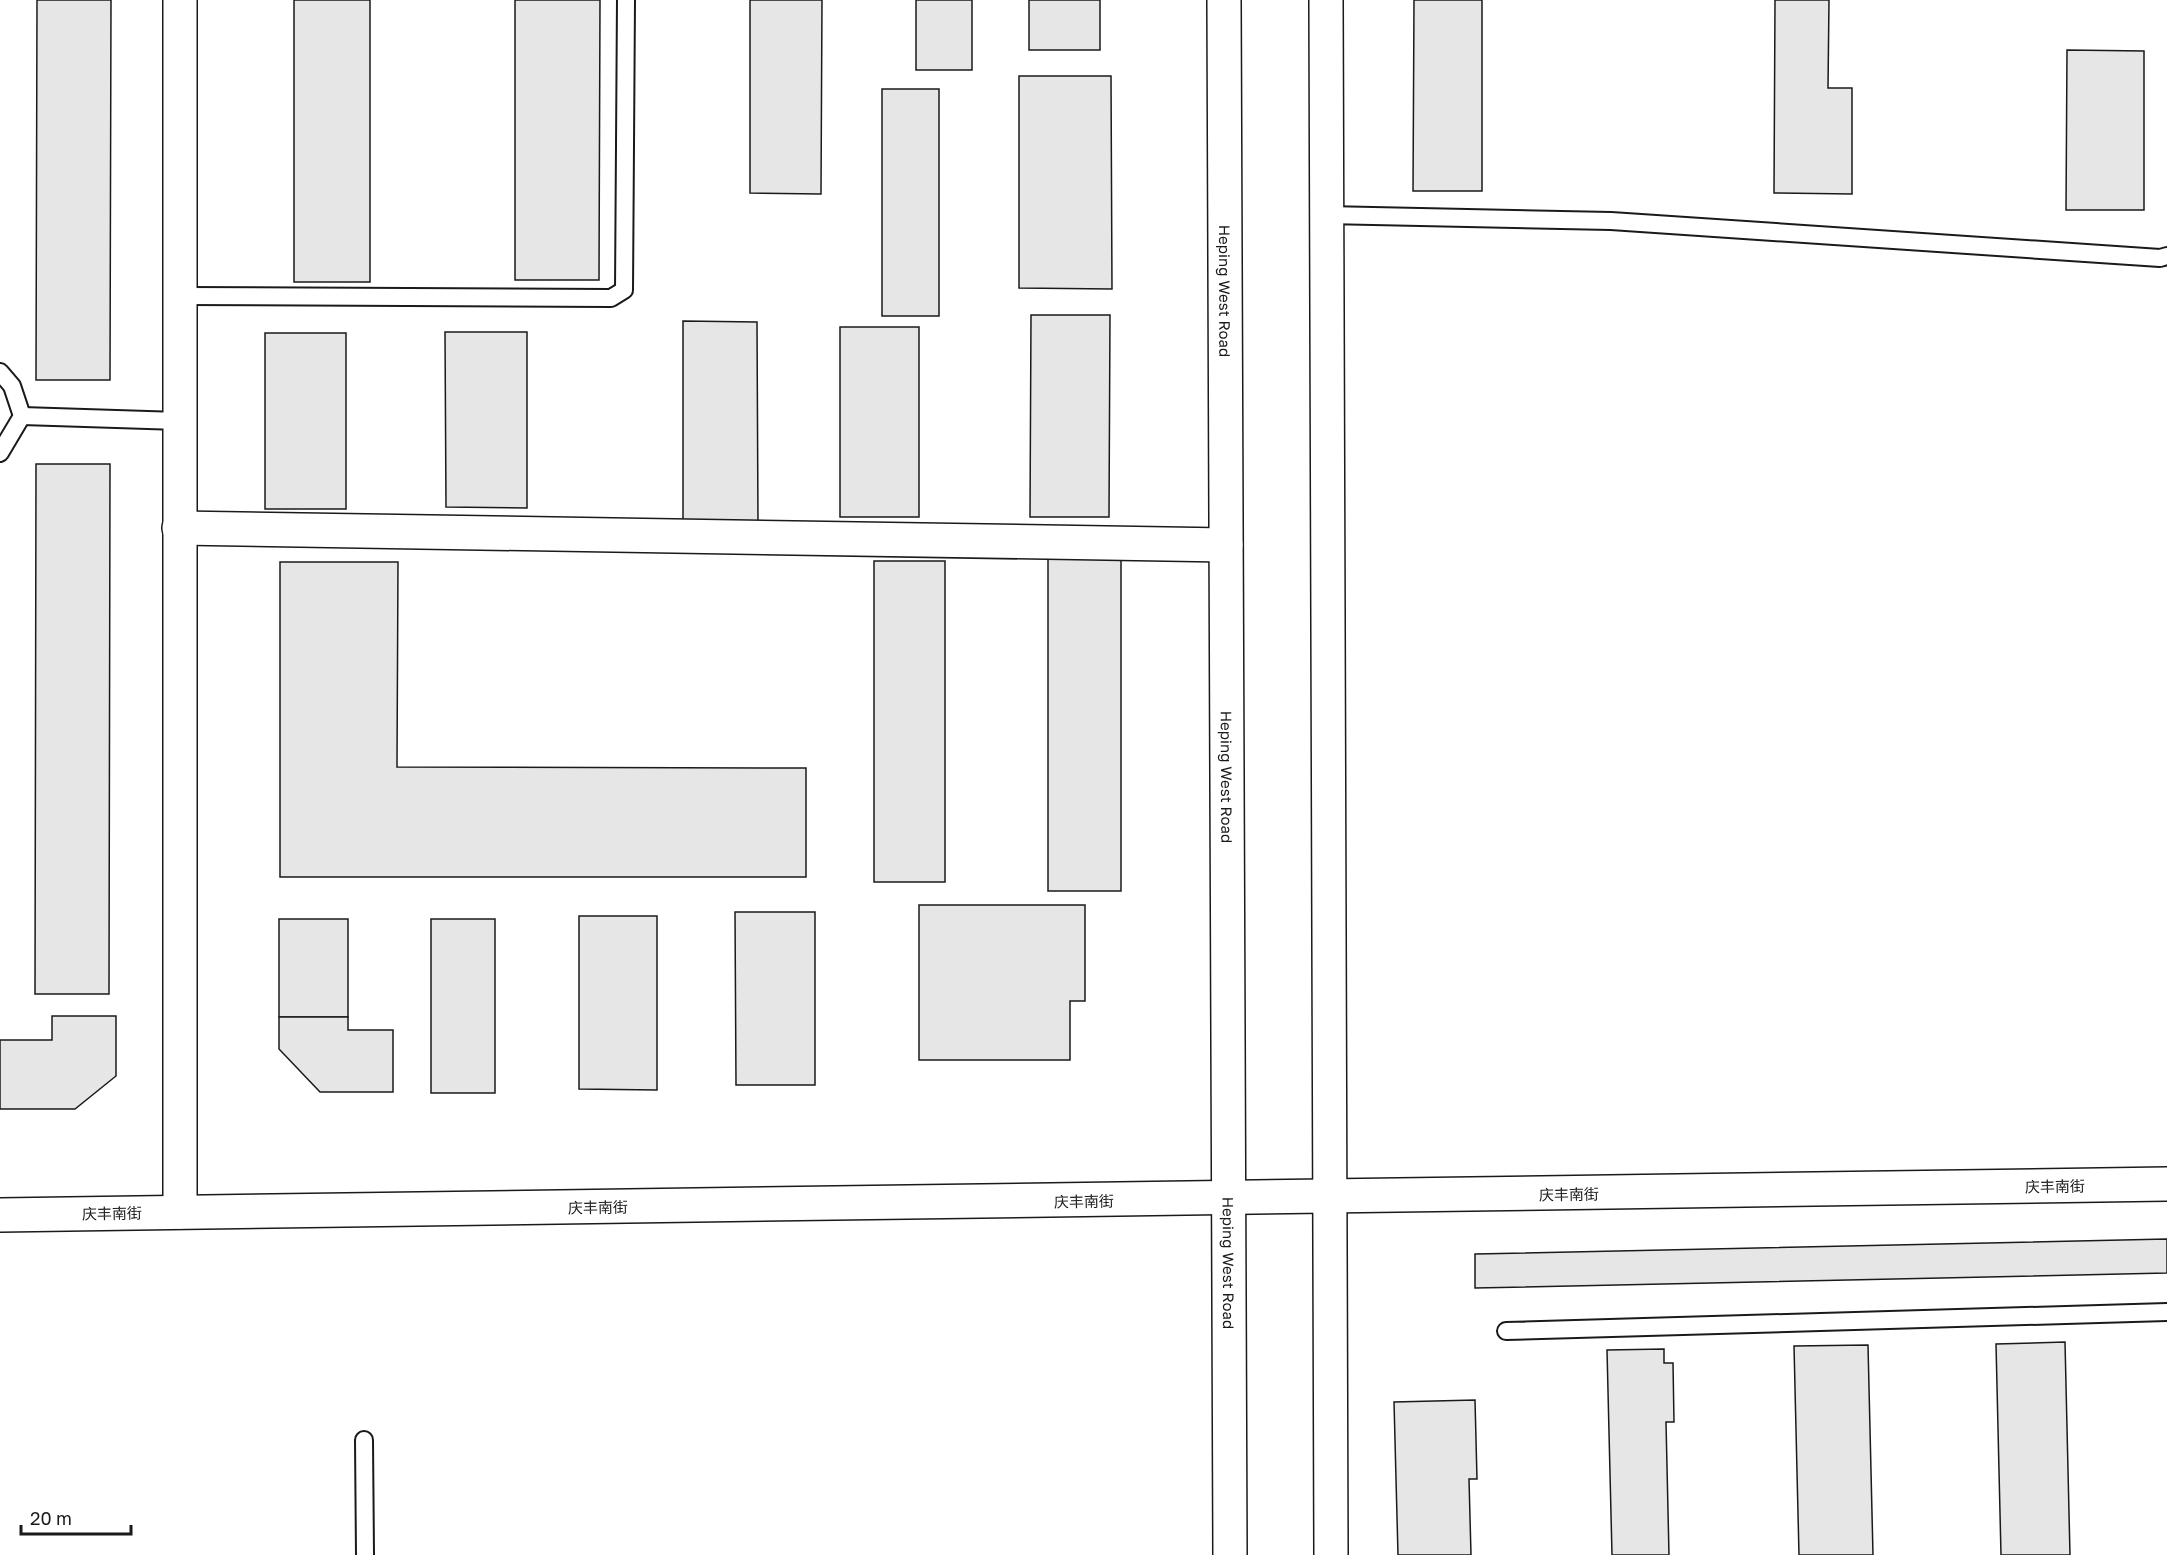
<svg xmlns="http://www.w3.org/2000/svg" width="2167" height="1555" viewBox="0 0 2167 1555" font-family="'Golos Text','Noto Sans SC',sans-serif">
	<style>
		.building { fill: #e6e6e6; stroke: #1a1a1a; stroke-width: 1.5 }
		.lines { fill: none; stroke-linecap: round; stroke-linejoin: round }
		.service-casing { stroke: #1a1a1a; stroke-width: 20 }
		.minor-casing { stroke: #1a1a1a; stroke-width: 36 }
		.tertiary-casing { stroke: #1a1a1a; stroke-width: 36 }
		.secondary-casing { stroke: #1a1a1a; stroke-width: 36 }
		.service { stroke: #fff; stroke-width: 16 }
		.minor { stroke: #fff; stroke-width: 33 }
		.tertiary { stroke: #fff; stroke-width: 33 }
		.secondary { stroke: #fff; stroke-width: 33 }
		.labels { text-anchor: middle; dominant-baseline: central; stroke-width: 4.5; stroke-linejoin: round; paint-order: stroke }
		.street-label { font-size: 15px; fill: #1a1a1a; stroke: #fff }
	</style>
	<rect width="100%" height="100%" fill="#fff"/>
	<g class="building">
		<polygon points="37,0 111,0 110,380 36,380"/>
		<rect x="294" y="0" width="76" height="282"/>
		<polygon points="515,0 600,0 599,280 515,280"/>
		<polygon points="750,0 822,0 821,194 750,193"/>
		<rect x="916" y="0" width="56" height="70"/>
		<rect x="1029" y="0" width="71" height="50"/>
		<polygon points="1414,0 1482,0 1482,191 1413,191"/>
		<polygon points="1775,0 1829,0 1828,88 1852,88 1852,194 1774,193"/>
		<polygon points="2067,50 2144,51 2144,210 2066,210"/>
		<polygon points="1019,76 1111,76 1112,289 1019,288"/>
		<rect x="882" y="89" width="57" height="227"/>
		<polygon points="1031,315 1110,315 1109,517 1030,517"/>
		<polygon points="683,321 757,322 758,523 683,523"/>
		<rect x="840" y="327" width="79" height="190"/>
		<polygon points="445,332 527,332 527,508 446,507"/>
		<rect x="265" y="333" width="81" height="176"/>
		<polygon points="36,464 110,464 109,994 35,994"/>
		<rect x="1048" y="558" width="73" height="333"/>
		<rect x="874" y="561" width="71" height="321"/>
		<polygon points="280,562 398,562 397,767 806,768 806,877 280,877"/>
		<polygon points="919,905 1085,905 1085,1001 1070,1001 1070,1060 919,1060"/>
		<polygon points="735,912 815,912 815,1085 736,1085"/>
		<polygon points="579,916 657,916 657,1090 579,1089"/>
		<rect x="279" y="919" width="69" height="98"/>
		<rect x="431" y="919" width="64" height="174"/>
		<polygon points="52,1016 116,1016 116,1076 75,1109 0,1109 0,1040 52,1040"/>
		<polygon points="279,1017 348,1017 348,1030 393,1030 393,1092 320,1092 279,1049"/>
		<polygon points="2167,1239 2167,1273 1475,1288 1475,1254"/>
		<polygon points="2065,1342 2070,1555 2001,1555 1996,1344"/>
		<polygon points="1868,1345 1873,1555 1799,1555 1794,1346"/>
		<polygon points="1664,1349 1664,1363 1673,1363 1674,1422 1666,1422 1669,1555 1612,1555 1607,1350"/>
		<polygon points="1475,1400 1477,1479 1469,1479 1471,1555 1398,1555 1394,1402"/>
	</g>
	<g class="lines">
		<defs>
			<g id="service">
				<polyline points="1326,215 1611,221 2160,258 2167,256"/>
				<polyline points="180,296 611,298 624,290 626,0"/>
				<polyline points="0,372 12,386 22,416 0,453"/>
				<polyline points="22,416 179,421"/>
				<polyline points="1506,1331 2167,1312"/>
				<polyline points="364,1440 365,1555"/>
			</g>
			<g id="minor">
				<polyline points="179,528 1226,545"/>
				<polyline points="180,1212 180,0"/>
			</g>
			<polyline id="tertiary" points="0,1215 2167,1184"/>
			<g id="secondary">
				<path id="s1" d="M1224 0 1230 1555"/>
				<polyline points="1326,0 1331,1555"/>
			</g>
		</defs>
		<use href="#service" class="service-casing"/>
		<use href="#minor" class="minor-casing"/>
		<use href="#tertiary" class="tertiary-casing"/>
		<use href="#secondary" class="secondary-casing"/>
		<use href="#service" class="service"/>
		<use href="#minor" class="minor"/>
		<use href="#tertiary" class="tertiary"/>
		<use href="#secondary" class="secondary"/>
	</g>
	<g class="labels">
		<g class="street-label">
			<text stroke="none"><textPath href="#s1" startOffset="291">Heping West Road</textPath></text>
			<text stroke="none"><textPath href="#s1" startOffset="777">Heping West Road</textPath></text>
			<text transform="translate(2055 1186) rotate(-1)">庆丰南街</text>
			<text transform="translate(1569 1194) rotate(-1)">庆丰南街</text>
			<text transform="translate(1084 1201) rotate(-1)">庆丰南街</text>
			<text transform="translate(598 1207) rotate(-1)">庆丰南街</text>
			<text transform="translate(112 1213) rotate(-1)">庆丰南街</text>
			<text stroke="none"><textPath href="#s1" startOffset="1263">Heping West Road</textPath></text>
		</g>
	</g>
	<path d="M21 1525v9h110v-9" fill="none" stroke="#1a1a1a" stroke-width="3"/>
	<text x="30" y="1525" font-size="18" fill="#1a1a1a" stroke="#ffffff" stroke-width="4.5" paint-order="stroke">20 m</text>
</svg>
